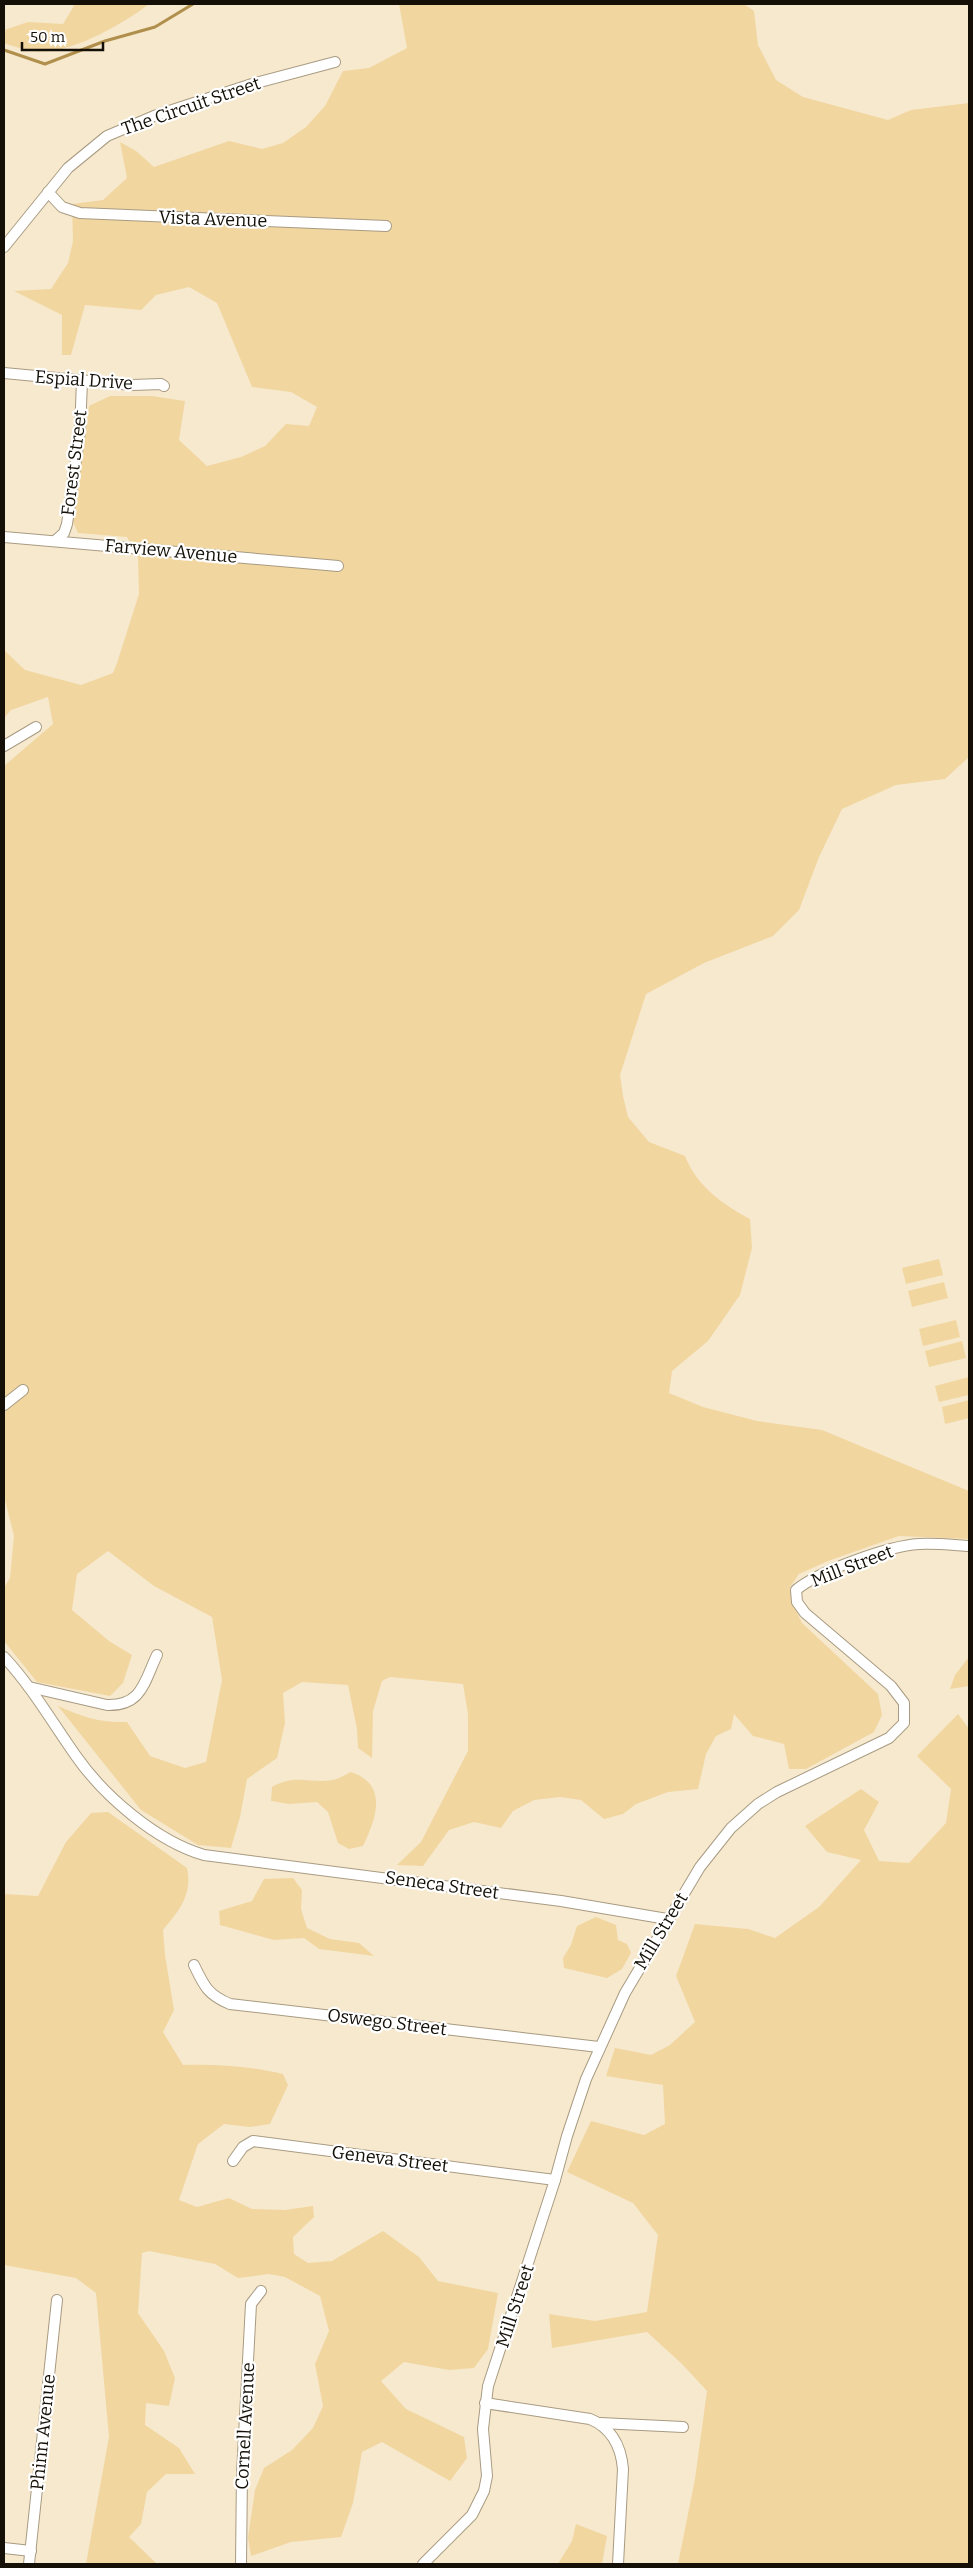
<svg xmlns="http://www.w3.org/2000/svg" width="973" height="2568" viewBox="0 0 973 2568" font-family="Bitter,serif">
	<style>
		.green { fill: #f1d6a0 }
		.lines { fill: none; stroke-linecap: round; stroke-linejoin: round }
		.stream { stroke: #af8f4b; stroke-width: 3 }
		.street-casing { stroke: #a89b82; stroke-width: 12 }
		.street { stroke: #fff; stroke-width: 10 }
		.labels { text-anchor: middle; dominant-baseline: central; stroke-width: 4.5; stroke-linejoin: round; paint-order: stroke }
		.street-label { font-size: 18px; fill: #141007; stroke: #fff }
	</style>
	<rect width="100%" height="100%" fill="#f7e9ce"/>
	<g class="green">
		<path d="M75 4H149C123 24 68 56 34 51 24 50 13 46 4 43V30L28 22 63 24Z"/>
		<path d="M399 4H744L754 11 758 45 776 80 803 97 888 120 911 110 969 103V757L945 779 896 785 842 809 819 857 799 910 773 936 704 963 646 994 620 1075 623 1096 628 1117 649 1142 685 1156C697 1186 722 1204 750 1219L752 1248 740 1295 708 1341 672 1371 669 1393 703 1407 757 1421 822 1430 969 1491V1539L899 1536 828 1561 799 1574 790 1587 792 1602 802 1623 878 1694 882 1715 874 1732 806 1769H789L784 1744 753 1736 734 1714 731 1729 716 1736 706 1754 698 1789 668 1792 636 1804 623 1814 604 1819 581 1800 560 1797 534 1800 513 1811 501 1828 474 1822 449 1830 423 1866 397 1865 421 1842 468 1751V1714L463 1684 390 1677 382 1681 373 1711 372 1758 358 1748 357 1729 348 1685 302 1682 283 1693 285 1723 277 1758 247 1779 240 1817 231 1848 198 1845 141 1810 58 1706C82 1717 101 1723 127 1722L150 1756 185 1768 206 1762 222 1680 212 1617 154 1586 108 1551 77 1574 72 1610 109 1641 132 1655 123 1683 110 1696 37 1682 4 1641V1588L10 1578 14 1536 4 1496V766L53 724 48 697 11 710 4 718V650L25 670 81 685 113 673 117 663 139 594 138 558 127 537 78 533 73 522 89 406 110 396H152L185 401 179 440 207 466 241 457 265 446 286 424 309 426 317 407 291 392 252 387 217 303 189 287 156 295 141 310 85 305 71 355H62V315L14 291 51 289 68 263 73 241 72 204 103 200 127 178 120 142 136 151 154 167 229 141 262 149 283 143 306 127 325 106 343 71 369 68 407 48Z"/>
		<polygon points="939,1259 943,1275 906,1284 902,1268"/>
		<polygon points="944,1282 948,1298 912,1307 908,1291"/>
		<polygon points="956,1320 960,1337 923,1346 919,1329"/>
		<polygon points="962,1341 966,1358 929,1367 925,1351"/>
		<polygon points="969,1377 969,1395 939,1402 935,1386"/>
		<polygon points="969,1400 969,1418 945,1424 942,1407"/>
		<polygon points="969,1657 969,1686 950,1689 955,1675"/>
		<polygon points="958,1714 969,1729 969,2564 678,2564 695,2479 707,2391 682,2364 647,2332 552,2348 549,2314 595,2321 647,2312 658,2235 633,2203 567,2172 591,2121 644,2135 665,2124 663,2085 606,2076 615,2048 651,2055 670,2045 695,2022 676,1976 695,1924 748,1929 775,1938 819,1907 861,1860 827,1852 805,1826 861,1789 879,1802 864,1830 879,1861 909,1863 946,1823 951,1789 917,1756"/>
		<path d="M351 1772C389 1785 376 1819 363 1846L349 1849 338 1843 328 1812 317 1802 289 1804 271 1801 272 1787C295 1773 311 1784 333 1780 339 1779 346 1774 351 1772Z"/>
		<path d="M108 1812 187 1868C193 1894 179 1911 163 1930L165 1955 174 2010 163 2032 183 2065C217 2064 249 2066 283 2074L288 2085 270 2124 250 2127 224 2124 198 2144 179 2200 197 2207 229 2198 252 2209 285 2210 313 2206 314 2217 293 2237 294 2254 308 2263 332 2261 383 2231 419 2257 438 2281 498 2293 488 2349 474 2368 449 2370 404 2362 381 2381 406 2409 464 2437 467 2458 450 2481 382 2442 362 2452 353 2503 341 2537 291 2542 251 2556 248 2538 255 2490 264 2468 292 2450 313 2428 323 2406 315 2364 329 2331 320 2296 285 2277 269 2274 238 2278 215 2264 149 2251 142 2253 138 2313 164 2351 175 2378 169 2406 146 2403 145 2425 179 2448 195 2474H166L147 2492 141 2524 129 2537 156 2563 163 2564H86L109 2437 96 2293 76 2278 4 2265V1894L38 1896 66 1842 91 1813Z"/>
		<polygon points="293,1878 302,1890 301,1909 307,1928 330,1939 359,1943 374,1956 319,1949 304,1938 274,1940 220,1925 219,1911 252,1901 264,1879"/>
		<polygon points="596,1917 616,1925 618,1940 627,1944 631,1953 622,1969 607,1978 564,1968 563,1958 571,1945 577,1926"/>
		<polygon points="576,2524 607,2536 602,2564 558,2564 572,2541"/>
	</g>
	<g class="lines">
		<polyline class="stream" points="4,50 45,64 105,41 155,27 193,4"/>
		<defs>
			<g id="street">
				<polyline points="48,192 62,207 80,213 386,226"/>
				<polyline points="4,247 68,168 107,136 154,116 252,84 335,62"/>
				<polyline points="4,373 132,385 161,384 164,386"/>
				<polyline points="4,537 338,566"/>
				<polyline points="56,540 64,533 67,524 80,431 82,381"/>
				<polyline points="4,746 36,727"/>
				<polyline points="4,1405 23,1390"/>
				<path d="M4 1657C32 1687 52 1722 76 1756 104 1796 156 1841 204 1855L561 1901 667 1919"/>
				<path d="M29 1687 107 1705C142 1706 144 1682 157 1655"/>
				<path d="M194 1965C204 1986 208 1995 230 2004L599 2047"/>
				<polyline points="233,2161 243,2147 253,2141 555,2180"/>
				<path d="M485 2403 590 2419C612 2428 621 2446 623 2469L618 2564"/>
				<polyline points="600,2423 683,2427"/>
				<polyline points="4,2548 31,2551"/>
				<polyline points="29,2564 57,2300"/>
				<polyline points="241,2564 242,2473 251,2304 261,2291"/>
				<path d="M423 2564 472 2515 484 2491 487 2476 483 2429 488 2386 555 2180 567 2136 586 2079 625 1993 700 1867 731 1828 758 1804 777 1792 889 1738 904 1723V1703L891 1686 805 1613 797 1602 796 1590C819 1571 888 1546 919 1544 935 1543 953 1545 969 1546"/>
			</g>
		</defs>
		<use href="#street" class="street-casing"/>
		<use href="#street" class="street"/>
	</g>
	<g class="labels">
		<g class="street-label">
			<text transform="translate(191 106) rotate(-19)">The Circuit Street</text>
			<text transform="translate(213 219) rotate(2)">Vista Avenue</text>
			<text transform="translate(84 380) rotate(4)">Espial Drive</text>
			<text transform="translate(74 463) rotate(-83)">Forest Street</text>
			<text transform="translate(171 551) rotate(5)">Farview Avenue</text>
			<text transform="translate(852 1566) rotate(-21)">Mill Street</text>
			<text transform="translate(442 1885) rotate(8)">Seneca Street</text>
			<text transform="translate(661 1931) rotate(-59)">Mill Street</text>
			<text transform="translate(387 2022) rotate(7)">Oswego Street</text>
			<text transform="translate(390 2159) rotate(7)">Geneva Street</text>
			<text transform="translate(515 2306) rotate(-72)">Mill Street</text>
			<text transform="translate(245 2426) rotate(-87)">Cornell Avenue</text>
			<text transform="translate(43 2432) rotate(-84)">Phinn Avenue</text>
		</g>
	</g>
	<rect width="973" height="2568" fill="none" stroke="#141007" stroke-width="10"/>
	<path d="M22 42v8h81v-8" fill="none" stroke="#141007" stroke-width="2.5"/>
	<text x="30" y="42" font-size="15" fill="#141007" stroke="#ffffff" stroke-width="4" paint-order="stroke">50 m</text>
</svg>
